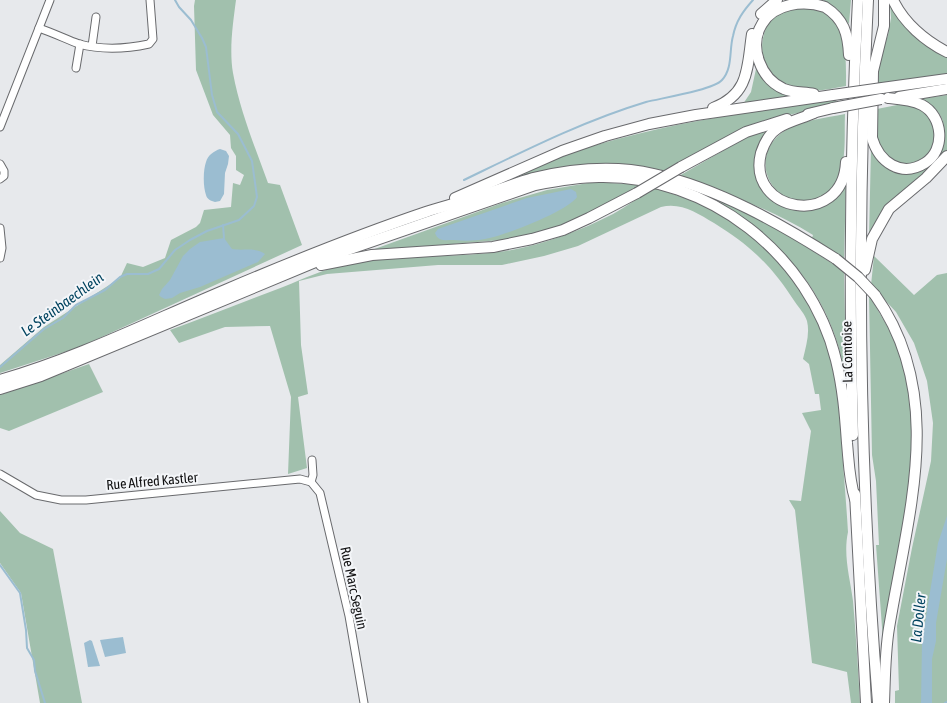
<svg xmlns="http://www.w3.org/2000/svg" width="947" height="703" viewBox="0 0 947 703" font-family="'Asap Condensed',sans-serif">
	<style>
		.green { fill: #a1c0ad }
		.water { fill: #9bbdd1 }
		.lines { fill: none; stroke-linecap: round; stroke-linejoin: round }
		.stream { stroke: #9bbdd1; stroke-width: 2 }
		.minor-casing { stroke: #696a6d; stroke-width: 9 }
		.highway-casing { stroke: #696a6d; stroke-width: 12 }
		.minor { stroke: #fff; stroke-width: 7 }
		.highway { stroke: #fff; stroke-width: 10 }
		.highway-bridge-casing { stroke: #696a6d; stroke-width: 12; stroke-linecap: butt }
		.highway-bridge { stroke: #fff; stroke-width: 10 }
		.labels { text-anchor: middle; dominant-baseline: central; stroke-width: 4; stroke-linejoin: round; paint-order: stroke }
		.street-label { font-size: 14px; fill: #111112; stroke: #f4f6f9 }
		.water-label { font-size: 15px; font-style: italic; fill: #00435f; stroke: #f4f6f9 }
	</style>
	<rect width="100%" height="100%" fill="#e7e9ec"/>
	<g class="green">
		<path d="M195 0H236C233 23 229 50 233 73 240 111 255 147 268 183L280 185 302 245 80 347 0 373V365L44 327 120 278 127 263 143 267 165 258 171 240 196 227 200 223 204 210 231 207 233 183 240 185 244 175 236 170V156L231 148 230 135 213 115 196 70 194 6Z"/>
		<polygon points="823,0 851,0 849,24 837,9"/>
		<path d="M890 2C906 28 919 43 947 56V75L878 85 879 61 888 35 891 18Z"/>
		<path d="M798 5C806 7 817 7 825 10 848 22 846 64 846 86 830 89 813 93 797 89 770 83 757 59 764 34 766 28 769 21 774 17 780 12 790 9 798 5Z"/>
		<path d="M756 69C768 87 779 91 798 97L743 104 751 92Z"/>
		<path d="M947 95V150L869 238 871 147C880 165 882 168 902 173 911 169 931 162 938 156 947 146 947 123 938 112 934 106 925 103 919 99Z"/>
		<path d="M836 99 837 104 767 120 667 171 640 166 611 163 566 166 510 179C538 167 566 153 596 145 674 122 755 111 836 99Z"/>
		<path d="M902 104C917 106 934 110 935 128 935 133 936 139 935 144 930 172 885 170 878 143 875 132 877 120 877 109Z"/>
		<path d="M845 114C844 135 847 159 838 178 834 188 824 198 813 200 766 208 748 152 786 130 803 120 825 118 845 114Z"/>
		<path d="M774 129 756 165 775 201 788 208 802 211 817 208 846 181 844 261 812 238 813 235C771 209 725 193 679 176L747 137Z"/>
		<polygon points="594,182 643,185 589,215 553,229 513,239 369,251 502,203 547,190"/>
		<path d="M655 188C676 195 696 201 715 212 779 248 825 311 837 383 840 399 840 416 841 433 843 466 846 499 848 532 843 555 850 578 853 601 856 635 858 669 860 703H851L847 672 812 663 795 510 789 500 801 501 811 431 802 413 821 410 819 394H815L809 364 803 359C806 346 810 334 807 321 805 314 799 308 795 302 771 265 751 246 714 223 697 213 681 202 661 207L578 246 544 256 502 265H438L327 274 299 281 301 345 308 394 298 397 307 468 288 474 291 397 270 326 225 327 179 343 170 330C208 316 246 301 283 287 305 278 325 269 347 264 399 253 453 259 506 251 542 245 580 231 613 214 627 206 641 196 655 188Z"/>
		<path d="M703 195 723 202 775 227 844 271 846 377C843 364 840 350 835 336 812 269 763 229 703 195Z"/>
		<polygon points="874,256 914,295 937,275 947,273 947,703 895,703 895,691 899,690 897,626 912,548 931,461 933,423 927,381 914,343 896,312 871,285"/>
		<polygon points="869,295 914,372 921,413 920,447 883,641 876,545 879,545 876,481 872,455"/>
		<polygon points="89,364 103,392 9,431 0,428 0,395"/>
		<polygon points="0,511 20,533 53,549 82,703 40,703 21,593 0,563"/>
	</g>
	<g class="water">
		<path d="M220 149 226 151 229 156 228 164 225 173 224 194 220 201 215 202C211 201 207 199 206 195 203 187 203 170 206 162 208 155 214 151 220 149Z"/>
		<path d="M571 189 576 192 577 197C568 211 504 236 485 239 475 241 465 241 454 240 446 240 438 242 435 233L438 229 527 198Z"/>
		<path d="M224 238 232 249C242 251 257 247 265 254L258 262 200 287 180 293 172 298 165 299 161 297 159 295 162 289 170 280 183 256 190 249 200 242Z"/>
		<polygon points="947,516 947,559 936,623 936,641 932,659 932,703 921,703 922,641 938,543"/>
		<polygon points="123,637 126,653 105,657 100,640"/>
		<polygon points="90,640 92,641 100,666 88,667 84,643"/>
	</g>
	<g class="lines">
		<g class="stream">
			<path d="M464 180C524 151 583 121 646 102 662 98 713 90 722 80 733 68 729 50 733 36 736 21 743 11 753 0"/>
			<polyline points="223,225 224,238"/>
			<polyline points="0,367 44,329 63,318 76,305 105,290 120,277 127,274 148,274 159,269 175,250 190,240 207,231 239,220 254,206 257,197 252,161 238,134 217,112 212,95 206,47 202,38 191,20 179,7 175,0"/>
			<polyline points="0,565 20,593 26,630 27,648 34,660 35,671 45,703"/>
			<polyline points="945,703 947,702"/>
		</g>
		<defs>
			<g id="minor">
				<path d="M39 28C53 33 66 39 79 44 101 50 126 49 149 44L153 39 150 0"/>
				<polyline points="92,46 96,17"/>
				<polyline points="76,68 80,44"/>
				<polyline points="0,127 50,0"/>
				<polyline points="0,164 4,171 4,176 0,179"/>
				<polyline points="0,228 2,248 0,258"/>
				<polyline points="0,474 36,495 61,500 86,500 300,479 311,482 320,493 349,616 364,703"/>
				<polyline points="311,482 313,475 312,460"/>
			</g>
			<g id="highway">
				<path d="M868 0C856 235 859 469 878 703"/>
				<path d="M884 0V26L873 71 872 138C879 162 901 178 925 163 946 150 943 116 922 105 912 100 899 99 888 98"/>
				<path d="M893 0C904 23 925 41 947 52"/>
				<polyline points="761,14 777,0"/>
				<polyline points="882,88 947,79"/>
				<path d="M814 94C804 92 794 93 784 89 761 79 748 47 762 24 774 3 804 0 825 7 844 19 848 34 849 55"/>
				<polyline points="899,97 947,89"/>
				<path d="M713 108C750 94 747 67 752 34"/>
				<path d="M814 113C803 118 789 121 778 128 770 133 764 144 761 153 746 213 843 229 846 162"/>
				<polyline points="808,114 833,108"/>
				<polyline points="681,167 746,132 787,119"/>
				<polyline points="455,198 562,151 605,136 649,124 696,115 833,95"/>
				<polyline points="321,265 372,255 493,247 532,239 563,230 589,218 637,193"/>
				<polyline points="865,270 872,239 889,209 926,178 947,156"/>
				<path d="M875 295C947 396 908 513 889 628 885 652 885 678 884 703"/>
				<path d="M0 380C77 358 151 321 225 290 291 262 358 235 426 212 440 207 455 204 469 199 491 193 512 184 533 178 571 169 615 165 654 174 718 188 781 224 836 259"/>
				<path d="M0 389 41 376 330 256 535 185C556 181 577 177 599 177 708 175 810 254 836 360 843 388 845 415 847 443 849 464 849 479 855 499"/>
				<path d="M853 435C849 290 850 145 858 0"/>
				<polyline points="855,494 866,703"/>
			</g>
		</defs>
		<use href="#minor" class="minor-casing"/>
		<use href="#highway" class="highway-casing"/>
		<use href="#minor" class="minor"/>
		<use href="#highway" class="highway"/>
		<defs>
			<g id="highway-bridge">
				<polyline points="833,95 882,88"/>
				<polyline points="833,108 881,99"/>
				<polyline points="637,193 681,167"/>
				<polyline points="836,259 858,277 875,295"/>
			</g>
		</defs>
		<use href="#highway-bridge" class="highway-bridge-casing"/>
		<use href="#highway-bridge" class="highway-bridge"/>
	</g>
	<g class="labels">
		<g class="street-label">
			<text transform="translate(847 352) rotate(-91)">La Comtoise</text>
			<text transform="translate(152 481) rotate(-5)">Rue Alfred Kastler</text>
			<text transform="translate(354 588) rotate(78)">Rue Marc Seguin</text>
		</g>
		<g class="water-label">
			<text transform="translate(62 304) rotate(-36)">Le Steinbaechlein</text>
			<text transform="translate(918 618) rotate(-84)">La Doller</text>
		</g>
	</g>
</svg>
